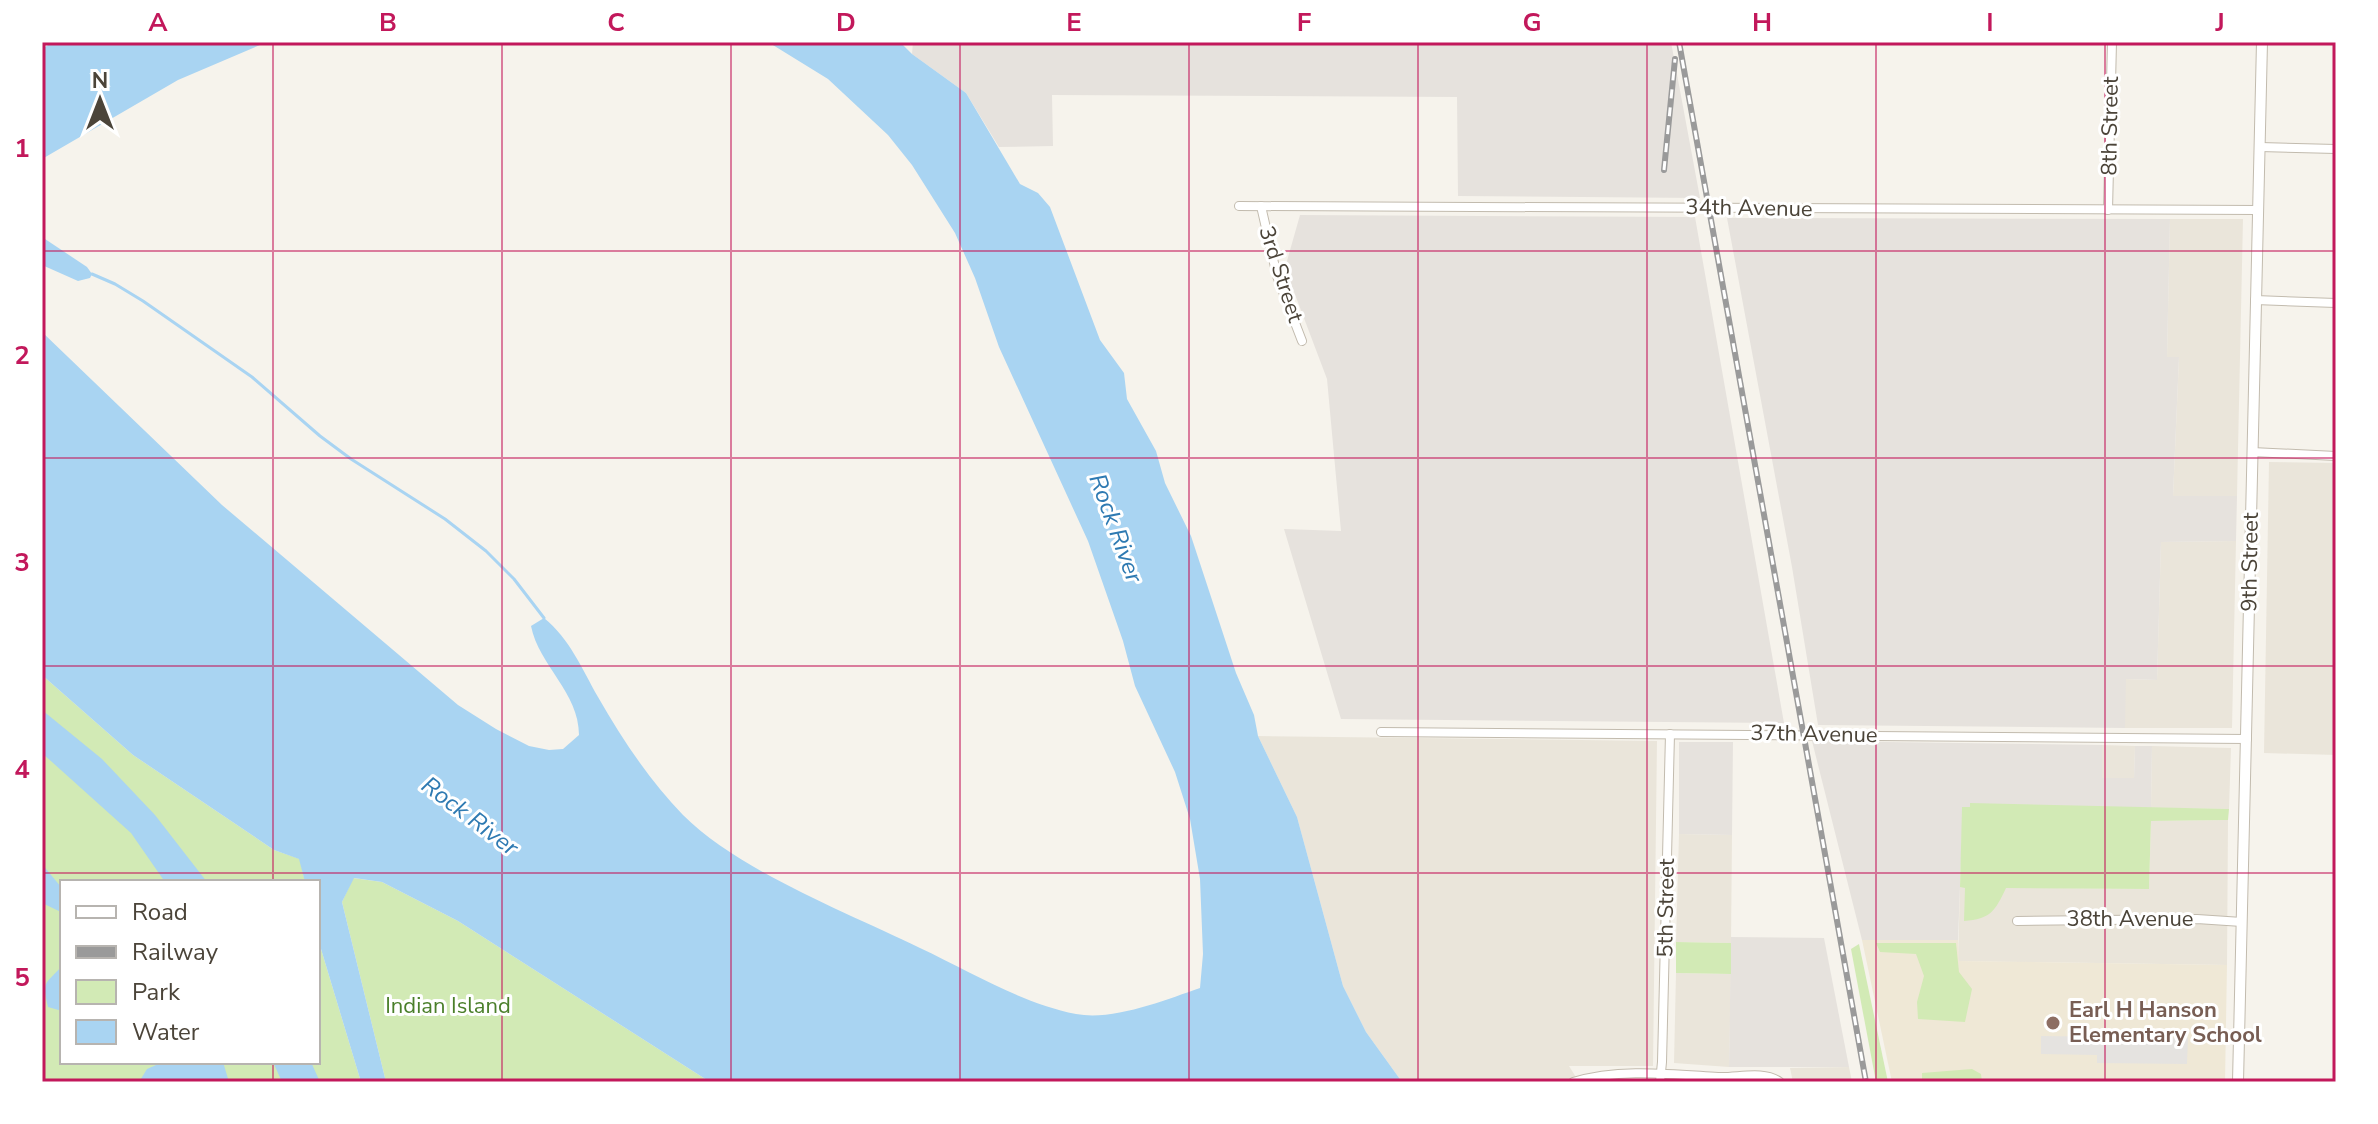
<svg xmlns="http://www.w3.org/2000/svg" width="2378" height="1124" viewBox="0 0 2378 1124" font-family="'Nunito Sans',sans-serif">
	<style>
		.residential { fill: #eae5da }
		.industrial { fill: #e6e2dd }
		.education { fill: #efe8d6 }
		.green { fill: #d2eab5 }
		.parking { fill: #e5e3e0 }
		.water { fill: #a9d4f2 }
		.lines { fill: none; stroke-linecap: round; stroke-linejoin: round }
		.stream { stroke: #a9d4f2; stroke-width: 3 }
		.minor-casing { stroke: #c2bbae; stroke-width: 10 }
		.tertiary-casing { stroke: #c2bbae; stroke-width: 12 }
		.minor { stroke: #fff; stroke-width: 8 }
		.tertiary { stroke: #fff; stroke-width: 10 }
		.rail-casing { stroke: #9a9a9a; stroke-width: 6 }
		.rail { stroke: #fff; stroke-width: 3; stroke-dasharray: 9; stroke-linecap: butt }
		.grid { fill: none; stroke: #c2185b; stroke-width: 2; stroke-opacity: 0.55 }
		.education-dot { fill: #8d6e63; stroke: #fff; stroke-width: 3 }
		.labels { text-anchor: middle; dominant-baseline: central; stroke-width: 6; stroke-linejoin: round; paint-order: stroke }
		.street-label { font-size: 22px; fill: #4b4439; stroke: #fff }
		.park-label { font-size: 22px; fill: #4a7f2a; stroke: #fff }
		.education-label { font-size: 22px; font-weight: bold; fill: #785e54; stroke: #fff; text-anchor: start }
		.water-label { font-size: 24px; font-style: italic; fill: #2e7ab2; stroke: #fff }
		.neatline { fill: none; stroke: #c2185b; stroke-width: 3 }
		.grid-label { font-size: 26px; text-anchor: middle; font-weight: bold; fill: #c2185b }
	</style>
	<rect width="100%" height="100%" fill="#f6f3ec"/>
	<g class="residential">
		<polygon points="2170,219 2243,219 2237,496 2173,496 2179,358 2167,357"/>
		<polygon points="2269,462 2336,463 2336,755 2264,753"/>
		<polygon points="2236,541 2232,728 2125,728 2125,679 2157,680 2161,542"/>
		<polygon points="1258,736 1657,741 1653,1066 1569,1066 1579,1082 1402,1082 1366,1032 1343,986 1297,817"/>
		<polygon points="2102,745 2135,746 2134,778 2101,778"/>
		<polygon points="2152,746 2231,748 2229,809 2151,808"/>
		<polygon points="2228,820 2227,965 1958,961 1960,887 2149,889 2151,821"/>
		<polygon points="1679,834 1732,835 1731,943 1676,942"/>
		<polygon points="1676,973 1731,974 1729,1067 1674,1063"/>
		<polygon points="1849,1067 1852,1082 1793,1082 1790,1068"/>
	</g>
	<g class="industrial">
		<polygon points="913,42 1671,42 1700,198 1458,196 1457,97 1052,95 1053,146 999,147 966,93 912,54"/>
		<polygon points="1300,215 1695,217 1784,723 1341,719 1284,529 1341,531 1327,379 1285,268"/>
		<polygon points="1727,218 2170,219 2167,357 2179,357 2173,496 2237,496 2236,541 2161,542 2157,680 2126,679 2125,728 1818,725 1792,567"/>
		<polygon points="1812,741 2102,745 2102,778 2134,778 2135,746 2152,746 2151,808 1963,807 1958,940 1862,940"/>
		<polygon points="1679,742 1733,742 1732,835 1679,834"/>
		<polygon points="1731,937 1824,938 1849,1067 1729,1067"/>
	</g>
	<polygon class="education" points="1862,940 1958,940 1959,961 2227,965 2225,1082 1892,1082"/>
	<g class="green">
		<polygon points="42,675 133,755 274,850 300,859 305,882 62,882 62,1062 318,1062 318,939 361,1082 42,1082"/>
		<path d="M1970 803 2229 809 2228 820 2151 821 2149 889 2006 888C1995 911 1991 919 1964 921L1965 888 1960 887 1962 807H1970Z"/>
		<polygon points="353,878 382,882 458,921 710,1082 386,1082 342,902"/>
		<polygon points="1676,942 1731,943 1731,974 1676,973"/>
		<polygon points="1876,943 1956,943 1959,972 1972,989 1965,1022 1918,1019 1917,1002 1924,976 1916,954 1880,952"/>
		<polygon points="1859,944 1888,1082 1876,1082 1851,949"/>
		<polygon points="1972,1069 1981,1074 1982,1082 1922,1082 1922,1073"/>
	</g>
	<polygon class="parking" points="2041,1036 2188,1038 2187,1064 2097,1063 2097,1055 2041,1054"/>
	<g class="water">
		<polygon points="53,42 267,42 178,80 42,159 42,49"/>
		<path d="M768 42H900L912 54 966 93 1020 184 1038 193 1050 207 1100 340 1124 373 1127 399 1156 451 1165 483 1191 536 1236 673 1254 715 1258 736 1297 817 1343 986 1366 1032 1402 1082H710L458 921 382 882 354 878 342 902 386 1082H361L318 939V882H305L299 859 274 850 133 755 42 675V332L222 505 458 705 496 729 529 746 549 750 563 749 579 735C579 692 539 666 531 626L544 618C570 639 582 669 598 697 622 739 650 781 683 815 739 871 848 913 920 948 971 972 1021 1003 1076 1014 1114 1021 1165 1000 1200 988L1203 954 1200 879 1190 819 1175 772 1135 686 1123 641 1088 541 999 347 975 278 955 233 912 165 888 135 828 79Z"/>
		<polygon points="42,237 87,267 92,274 90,278 78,281 42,265"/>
		<polygon points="42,710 102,759 155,815 207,882 165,882 131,833 42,753"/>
		<polygon points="42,864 61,887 61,912 42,903"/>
		<path d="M62 966V1011L48 1007C42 980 45 985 62 966Z"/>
		<polygon points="163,1062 223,1062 229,1082 139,1082 147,1069"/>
		<polygon points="273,1062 311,1062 320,1082 282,1082"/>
	</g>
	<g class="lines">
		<polyline class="stream" points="92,274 115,284 143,301 252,377 320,436 351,459 445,519 486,551 514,579 544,618"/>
		<defs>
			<g id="minor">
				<polyline points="2260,147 2336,149"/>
				<polyline points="1239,206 2259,210"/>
				<polyline points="1261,206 1277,276 1302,341"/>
				<polyline points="2108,210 2112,42"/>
				<polyline points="2255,300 2336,303"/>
				<polyline points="2252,452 2336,456"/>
				<polyline points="1381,732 2247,739"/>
				<polyline points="2017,921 2197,919 2242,922"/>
				<path d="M1573 1082C1619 1068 1670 1074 1718 1077 1738 1078 1763 1070 1780 1082"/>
				<polyline points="1660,1082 1662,1062 1670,734"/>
			</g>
			<polyline id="tertiary" points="2238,1082 2262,42"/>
		</defs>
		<use href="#minor" class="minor-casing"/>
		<use href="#tertiary" class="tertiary-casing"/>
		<use href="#minor" class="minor"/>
		<use href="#tertiary" class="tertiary"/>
		<defs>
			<g id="rail">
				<polyline points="1679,42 1866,1082"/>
				<polyline points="1664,170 1675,59"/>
			</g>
		</defs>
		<use href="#rail" class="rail-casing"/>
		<use href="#rail" class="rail"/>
	</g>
	<path class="grid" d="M273 42V882M502 42V1082M731 42V1082M960 42V1082M1189 42V1082M1418 42V1082M1647 42V1082M1876 42V1082M2105 42V1082M42 251H2336M42 458H2336M42 666H2336M42 873H2336M273 1062V1082"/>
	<circle class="education-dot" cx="2053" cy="1023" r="8"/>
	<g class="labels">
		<g class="street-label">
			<text transform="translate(2110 126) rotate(-89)">8th Street</text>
			<text transform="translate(1749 208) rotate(1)">34th Avenue</text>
			<text transform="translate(1281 274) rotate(72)">3rd Street</text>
			<text transform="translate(2250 562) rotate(-89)">9th Street</text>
			<text transform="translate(1814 734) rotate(1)">37th Avenue</text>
			<text transform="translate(1666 908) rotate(-89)">5th Street</text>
			<text x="2130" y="919">38th Avenue</text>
		</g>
		<g class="park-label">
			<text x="448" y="1006">Indian Island</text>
		</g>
		<g class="education-label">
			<text x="2069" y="1010">Earl H Hanson<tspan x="2069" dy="25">Elementary School</tspan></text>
		</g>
		<g class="water-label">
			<text transform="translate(1116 528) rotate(70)">Rock River</text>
			<text transform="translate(470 816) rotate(37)">Rock River</text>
		</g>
	</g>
	<rect width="2378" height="1124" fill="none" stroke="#ffffff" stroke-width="88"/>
	<rect x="60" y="880" width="260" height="184" fill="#ffffff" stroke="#b7b4b0" stroke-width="2"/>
	<rect x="76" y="906" width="40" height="12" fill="#ffffff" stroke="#b7b4b0" stroke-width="2"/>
	<text x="132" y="920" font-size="24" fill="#4b4439">Road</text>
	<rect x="76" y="946" width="40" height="12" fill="#9a9a9a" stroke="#b7b4b0" stroke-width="2"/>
	<text x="132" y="960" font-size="24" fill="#4b4439">Railway</text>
	<rect x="76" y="980" width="40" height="24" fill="#d2eab5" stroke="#b7b4b0" stroke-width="2"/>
	<text x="132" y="1000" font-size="24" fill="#4b4439">Park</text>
	<rect x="76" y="1020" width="40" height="24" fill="#a9d4f2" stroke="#b7b4b0" stroke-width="2"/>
	<text x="132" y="1040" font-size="24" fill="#4b4439">Water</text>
	<g transform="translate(100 100)" stroke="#ffffff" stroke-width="6" paint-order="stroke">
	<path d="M0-6L14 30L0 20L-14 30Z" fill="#4b4439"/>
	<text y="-12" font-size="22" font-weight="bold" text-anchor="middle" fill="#4b4439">N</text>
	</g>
	<rect x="44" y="44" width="2290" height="1036" class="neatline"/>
	<g class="grid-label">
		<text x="158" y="31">A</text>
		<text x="388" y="31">B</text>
		<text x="616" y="31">C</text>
		<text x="846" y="31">D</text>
		<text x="1074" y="31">E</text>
		<text x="1304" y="31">F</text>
		<text x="1532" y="31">G</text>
		<text x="1762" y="31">H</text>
		<text x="1990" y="31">I</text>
		<text x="2220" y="31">J</text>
		<text x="22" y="157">1</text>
		<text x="22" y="364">2</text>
		<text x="22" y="571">3</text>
		<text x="22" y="778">4</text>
		<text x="22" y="986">5</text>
	</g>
</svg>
